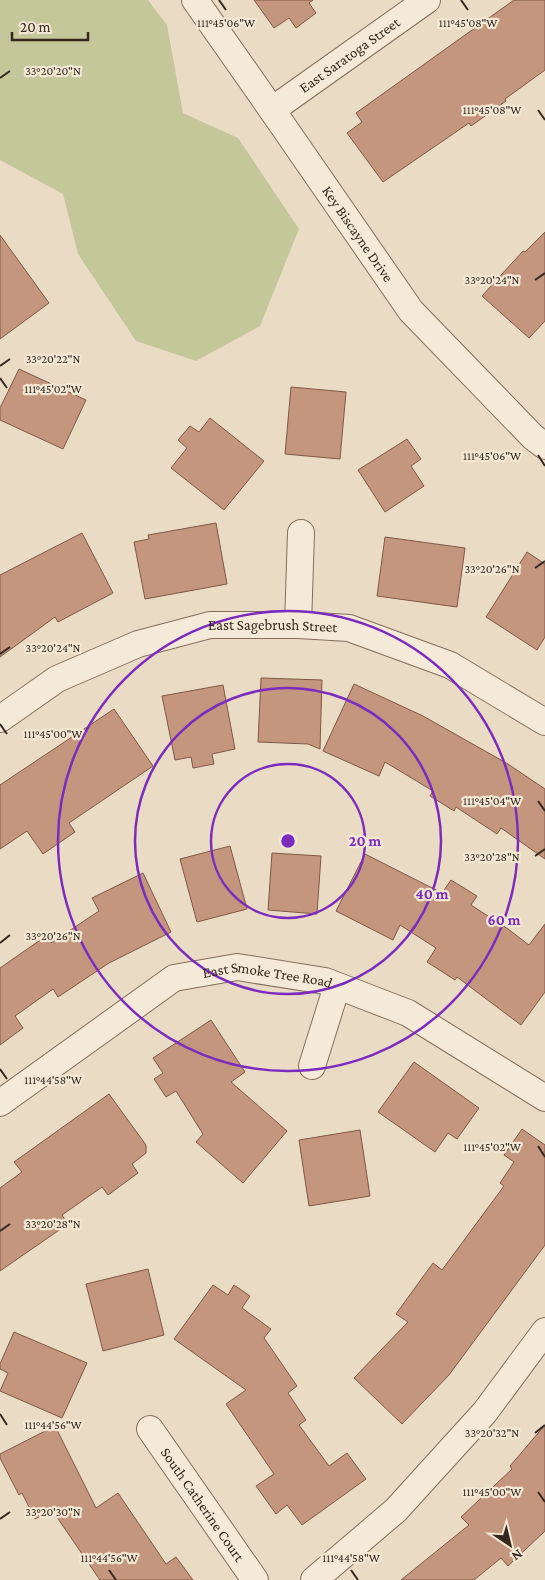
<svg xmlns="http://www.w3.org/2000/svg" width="545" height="1580" viewBox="0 0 545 1580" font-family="'Crimson Pro',serif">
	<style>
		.park { fill: #c4c799 }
		.building { fill: #c4967e; stroke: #7f5845 }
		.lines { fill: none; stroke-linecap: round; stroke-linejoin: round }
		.minor-casing { stroke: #836e5c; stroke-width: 28 }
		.minor { stroke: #f5ead7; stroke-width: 26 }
		.ticks { fill: none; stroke: #34281f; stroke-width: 2 }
		.ring { fill: none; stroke: #7b2cbf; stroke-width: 2.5 }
		.labels { text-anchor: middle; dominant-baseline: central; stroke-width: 4.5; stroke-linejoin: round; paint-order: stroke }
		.street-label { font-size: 15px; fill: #34281f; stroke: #f2e7d3 }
		.ticks-label { font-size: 12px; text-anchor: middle; fill: #34281f; stroke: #f2e7d3; stroke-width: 4.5; stroke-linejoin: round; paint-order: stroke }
		.centre { fill: #7b2cbf; stroke: #f2e7d3; stroke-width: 2.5 }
		.ring-label { font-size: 15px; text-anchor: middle; font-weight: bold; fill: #7b2cbf; stroke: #f2e7d3; stroke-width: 4.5; stroke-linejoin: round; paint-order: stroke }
	</style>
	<rect width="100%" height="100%" fill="#eadcc4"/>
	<polygon class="park" points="0,0 148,0 167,25 183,113 238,138 299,229 260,326 196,361 136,341 78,254 63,194 0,160"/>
	<g class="building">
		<polygon points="254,0 313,0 309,3 316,13 296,28 289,18 274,28"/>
		<polygon points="514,0 545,0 545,70 505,99 506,101 471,126 469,123 383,182 347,133 362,122 356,113"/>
		<polygon points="545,232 545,321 529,338 482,296 523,251 525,252"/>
		<polygon points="0,235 49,303 0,339"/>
		<polygon points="19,369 86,400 63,449 0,420 0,408"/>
		<polygon points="291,387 346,392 340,459 285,454"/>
		<polygon points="210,418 264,461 224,510 171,468 187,448 178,440 190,426 199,432"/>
		<polygon points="407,439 421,459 411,466 424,486 385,512 358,470"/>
		<polygon points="216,523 227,584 145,599 134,542 149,539 148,535"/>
		<polygon points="82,533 113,593 58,622 55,617 0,657 0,575"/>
		<polygon points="385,537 465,548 457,607 377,596"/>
		<polygon points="527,552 545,564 545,637 537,650 486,617"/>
		<polygon points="261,678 322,680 320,749 308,744 258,742"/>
		<polygon points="354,684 423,716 508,764 545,789 545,859 501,828 497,834 456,807 454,811 430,796 433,791 385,762 379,776 323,751"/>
		<polygon points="223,685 235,749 212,754 214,764 193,768 191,757 175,760 162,696"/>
		<polygon points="114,709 153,766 69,823 75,832 43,854 27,831 0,849 0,785"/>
		<polygon points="230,846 247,909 197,922 180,859"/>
		<polygon points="272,853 321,856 317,914 268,910"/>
		<polygon points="365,854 442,893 451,880 477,896 471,905 508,929 529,945 545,924 545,992 521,1025 457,977 455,980 427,962 436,948 400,925 393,940 336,911"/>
		<polygon points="143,873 171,932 109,963 58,997 53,989 15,1016 23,1028 0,1045 0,968 46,936 51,943 99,911 92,898"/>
		<polygon points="211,1020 245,1072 231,1082 287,1131 243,1183 196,1142 203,1134 176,1091 166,1097 154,1079 163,1073 153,1058"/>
		<polygon points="414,1062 479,1108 457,1139 448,1133 435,1152 378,1112"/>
		<polygon points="109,1094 146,1145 146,1153 132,1164 138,1173 108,1195 102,1187 62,1215 68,1224 0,1271 0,1188 22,1172 14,1162"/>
		<polygon points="522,1129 545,1145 545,1245 449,1375 402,1424 354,1378 408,1322 396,1314 433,1263 442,1270 504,1186 500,1183 514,1162 504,1155"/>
		<polygon points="360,1130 370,1196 309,1206 299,1140"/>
		<polygon points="148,1269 164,1335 103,1351 86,1284"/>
		<polygon points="213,1285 228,1295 234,1285 250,1296 242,1308 271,1329 264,1338 297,1386 288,1393 306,1420 299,1425 329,1466 347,1453 366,1479 302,1525 287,1505 276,1514 256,1486 274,1474 226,1404 246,1390 174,1339"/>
		<polygon points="14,1332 87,1363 62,1418 0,1391 8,1373 0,1369 0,1364"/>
		<polygon points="545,1425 545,1531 508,1566 501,1558 474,1580 401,1580 469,1525 461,1517 512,1469 510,1466"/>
		<polygon points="55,1426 96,1508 118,1493 166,1564 176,1557 193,1580 100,1580 52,1510 35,1519 22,1493 19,1495 0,1458 0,1454"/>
	</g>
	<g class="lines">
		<defs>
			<g id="minor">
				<path id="s1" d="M195 0 272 110 411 311 533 437 545 446"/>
				<path id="s2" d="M272 110 427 0"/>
				<polyline points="298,625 301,533"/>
				<path id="s3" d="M0 719 57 679 138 644 210 625H298L349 628 450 665 545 722"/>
				<polyline points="312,1066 337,986"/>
				<path id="s4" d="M0 1103 174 978 237 967 325 981 408 1013 545 1098"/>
				<path id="s5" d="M150 1429 255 1580"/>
				<polyline points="314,1580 396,1510 485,1412 545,1331"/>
			</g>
		</defs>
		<use href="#minor" class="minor-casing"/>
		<use href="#minor" class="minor"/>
	</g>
	<path class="ticks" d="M219 0 226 10M461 0 468 10M0 78 10 71M538 110 545 120M535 280 545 273M0 366 10 359M0 378 7 388M538 455 545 466M535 568 545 561M0 654 10 647M0 724 7 734M538 801 545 811M535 856 545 849M0 943 10 935M0 1069 7 1079M538 1146 545 1157M0 1231 10 1224M0 1414 7 1425M535 1433 545 1425M538 1492 545 1502M0 1519 10 1512M109 1570 116 1580M351 1570 358 1580"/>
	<g class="ring">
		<circle cx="288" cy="841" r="77"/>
		<circle cx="288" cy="841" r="153"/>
		<circle cx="288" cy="841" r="230"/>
	</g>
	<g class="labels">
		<g class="street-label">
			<text stroke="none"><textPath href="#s2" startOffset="95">East Saratoga Street</textPath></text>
			<text stroke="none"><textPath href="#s1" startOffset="285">Key Biscayne Drive</textPath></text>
			<text stroke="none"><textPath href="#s3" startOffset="295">East Sagebrush Street</textPath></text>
			<text stroke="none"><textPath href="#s4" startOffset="309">East Smoke Tree Road</textPath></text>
			<text stroke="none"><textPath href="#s5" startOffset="92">South Catherine Court</textPath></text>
		</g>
	</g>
	<g class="ticks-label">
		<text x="226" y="27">111°45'06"W</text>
		<text x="468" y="27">111°45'08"W</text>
		<text x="53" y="75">33°20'20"N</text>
		<text x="492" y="114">111°45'08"W</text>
		<text x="492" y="284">33°20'24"N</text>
		<text x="53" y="363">33°20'22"N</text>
		<text x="53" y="393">111°45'02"W</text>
		<text x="492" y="460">111°45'06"W</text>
		<text x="492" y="573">33°20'26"N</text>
		<text x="53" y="652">33°20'24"N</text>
		<text x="53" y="738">111°45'00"W</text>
		<text x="492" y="805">111°45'04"W</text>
		<text x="492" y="861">33°20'28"N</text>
		<text x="53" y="940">33°20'26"N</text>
		<text x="53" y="1084">111°44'58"W</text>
		<text x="492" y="1151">111°45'02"W</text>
		<text x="53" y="1228">33°20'28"N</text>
		<text x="53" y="1429">111°44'56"W</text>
		<text x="492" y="1437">33°20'32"N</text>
		<text x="492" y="1496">111°45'00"W</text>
		<text x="53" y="1516">33°20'30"N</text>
		<text x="109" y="1562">111°44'56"W</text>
		<text x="351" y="1562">111°44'58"W</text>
	</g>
	<circle cx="288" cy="841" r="8" class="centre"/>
	<g class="ring-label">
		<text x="365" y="846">20 m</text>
		<text x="432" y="899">40 m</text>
		<text x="504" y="925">60 m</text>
	</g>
	<g transform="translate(510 1545) rotate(145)" stroke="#f2e7d3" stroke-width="4" paint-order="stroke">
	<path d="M0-4L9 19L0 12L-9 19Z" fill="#34281f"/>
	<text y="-8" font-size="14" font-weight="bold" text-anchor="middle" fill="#34281f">N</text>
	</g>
	<path d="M12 32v8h76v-8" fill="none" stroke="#34281f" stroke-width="2.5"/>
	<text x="20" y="32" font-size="15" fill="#34281f" stroke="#f2e7d3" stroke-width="4" paint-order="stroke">20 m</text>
</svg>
